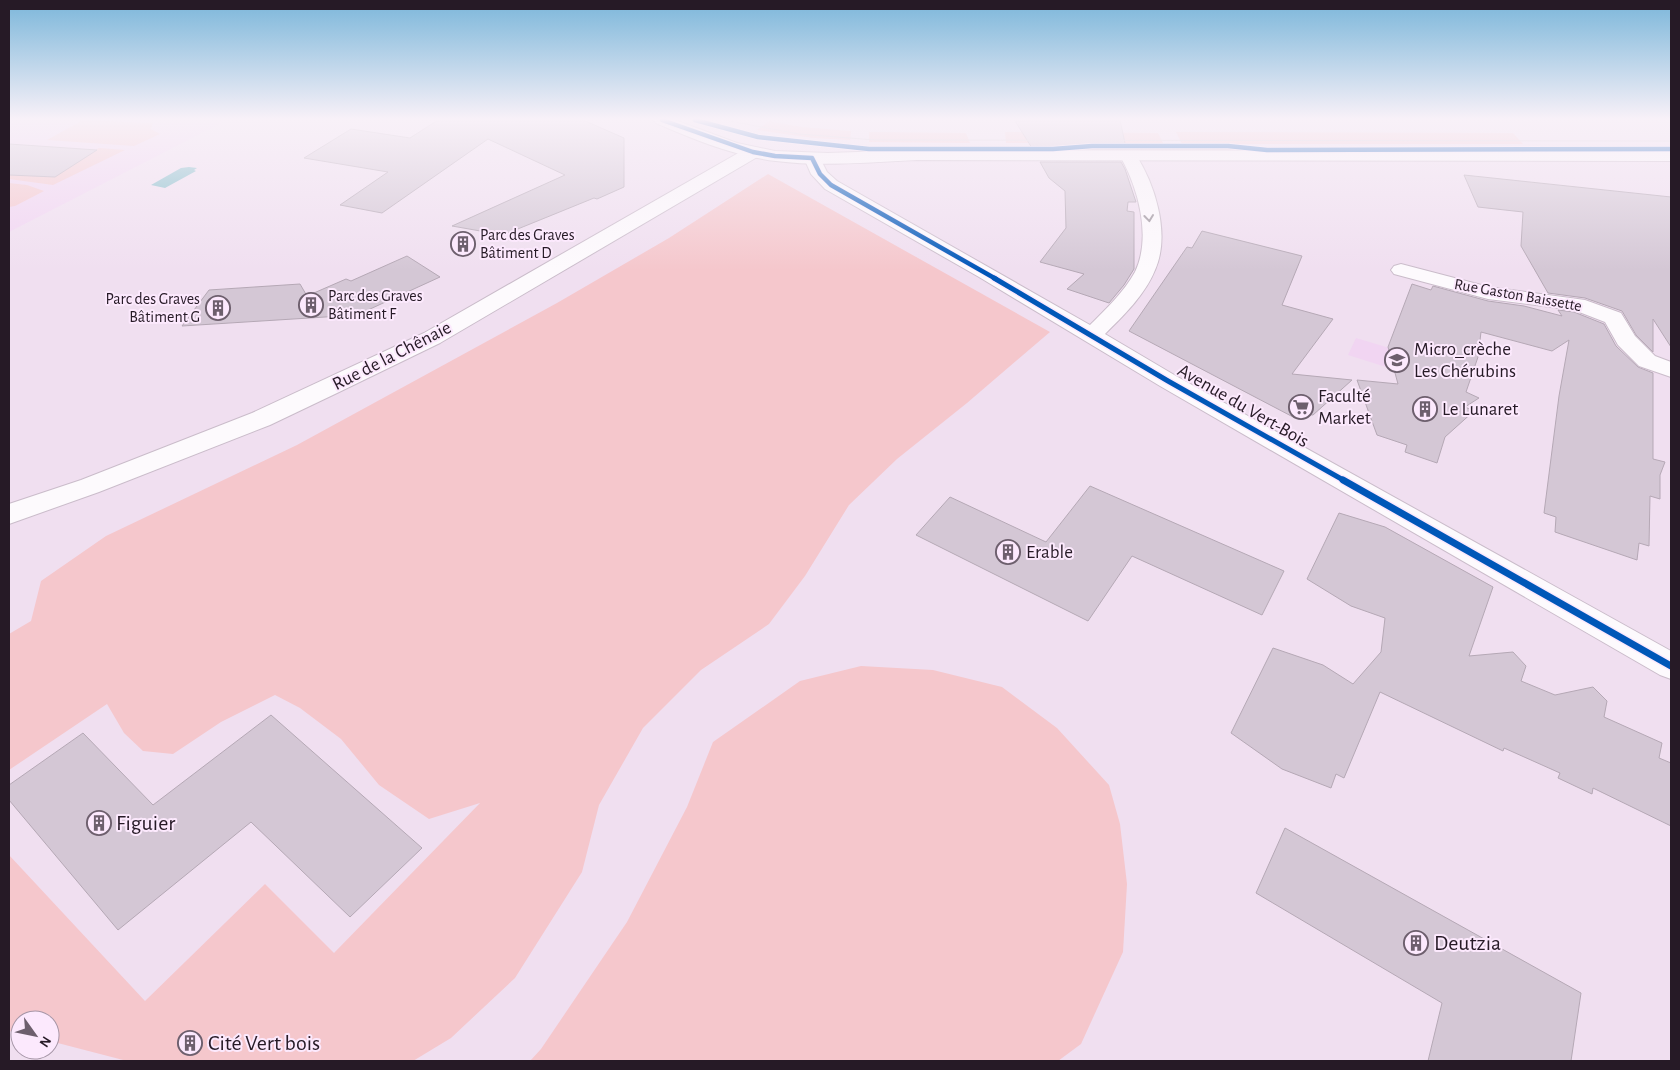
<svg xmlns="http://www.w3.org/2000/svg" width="1680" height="1070" viewBox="0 0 1680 1070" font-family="'Alegreya Sans',sans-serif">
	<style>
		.built { fill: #f1d5f2 }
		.green { fill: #f5c7cc }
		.water { fill: #78b8c5 }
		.building { fill: #d4c7d5; stroke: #b5a8b5 }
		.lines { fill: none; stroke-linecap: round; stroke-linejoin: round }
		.minor-casing { stroke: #cabcca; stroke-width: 2 }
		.major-casing { stroke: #cabcca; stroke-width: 2 }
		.minor { fill: #fdfafd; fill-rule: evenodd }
		.major { fill: #fdfafd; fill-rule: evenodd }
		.tram { stroke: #d0cbd0; stroke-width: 1 }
		.cycleway-far2-casing { stroke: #fce9fd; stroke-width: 6 }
		.cycleway-far1-casing { stroke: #fce9fd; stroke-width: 8 }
		.cycleway-casing { stroke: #fce9fd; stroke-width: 10 }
		.cycleway-far2 { stroke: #0057b8; stroke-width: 4.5 }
		.cycleway-far1 { stroke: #0057b8; stroke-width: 5 }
		.cycleway { stroke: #0057b8; stroke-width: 7 }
		.oneway { stroke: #9c959c }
		.labels { text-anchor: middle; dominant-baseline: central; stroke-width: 4; stroke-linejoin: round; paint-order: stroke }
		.far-poi-label { font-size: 16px; fill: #261a26; stroke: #fce9fd; text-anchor: start }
		.far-street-label { font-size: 16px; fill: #261a26; stroke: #fce9fd }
		.poi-label { font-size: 19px; fill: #261a26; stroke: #fce9fd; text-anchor: start }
		.street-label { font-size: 19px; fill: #261a26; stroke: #fce9fd }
		.near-poi-label { font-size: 22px; fill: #261a26; stroke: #fce9fd; text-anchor: start }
	</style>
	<rect width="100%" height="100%" fill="#f0dff0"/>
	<g class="built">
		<polygon points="9,120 227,120 9,232"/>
		<polygon points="1356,338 1423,358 1427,380 1348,355"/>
	</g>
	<g class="green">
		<polygon points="83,120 153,123 151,129 160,134 134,146 47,140"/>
		<polygon points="769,121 802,127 851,131 850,140 813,138 757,130"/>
		<polygon points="869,132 966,133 970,143 869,142"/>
		<polygon points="1005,132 1158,133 1163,143 1006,143"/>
		<polygon points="1176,132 1513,133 1523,144 1182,144"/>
		<polygon points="99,148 125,150 53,185 9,179 9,175 55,177"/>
		<polygon points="768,174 1050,332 967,403 897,459 849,505 805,576 769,624 701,670 643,728 599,805 582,872 515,978 451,1038 413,1061 127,1061 50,1041 50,1020 20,1020 20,1033 9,1031 9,855 145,1001 265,884 334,953 480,803 429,819 379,785 341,739 300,708 275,695 221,722 173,754 143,751 124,733 107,704 9,770 9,634 31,621 41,581 106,536 297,445 557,303 669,238"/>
		<polygon points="9,183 27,185 44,191 15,206 9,207"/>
		<polygon points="861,666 933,670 1002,687 1057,728 1109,785 1120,824 1127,884 1123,952 1081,1044 1058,1061 530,1061 541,1049 627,922 687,807 713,742 800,681"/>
	</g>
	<polygon class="water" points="189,167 197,168 194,170 196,171 165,188 151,185 181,168"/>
	<g class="building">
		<polygon points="438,120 583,120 624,138 624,187 597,199 594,198 503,235 452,226 565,175 488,139 382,213 340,205 388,172 304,158 351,129 410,138"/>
		<polygon points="1044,120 1120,120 1126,148 1032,148 1015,121"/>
		<polygon points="9,144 97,150 55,177 9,175"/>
		<polygon points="1040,162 1121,162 1125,169 1136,202 1128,202 1127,211 1134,212 1134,269 1124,285 1109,303 1067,289 1084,274 1040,262 1066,228 1065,191 1049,178"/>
		<polygon points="1464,175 1671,197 1671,347 1653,319 1653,352 1636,335 1622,311 1585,298 1548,293 1521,246 1523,212 1478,207"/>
		<polygon points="1202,231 1302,256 1282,305 1333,319 1292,374 1352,380 1313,415 1300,414 1295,418 1129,331 1187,247 1192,248"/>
		<polygon points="407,256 440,277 357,315 182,326 209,290 300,284 307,296 346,279 351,281"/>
		<polygon points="1412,284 1431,290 1433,286 1488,301 1524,306 1562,316 1558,310 1574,312 1604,324 1616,346 1638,367 1653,373 1653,459 1665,462 1660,475 1660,499 1650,496 1649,546 1639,543 1637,560 1555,532 1556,517 1544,513 1559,396 1569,340 1552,351 1481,332 1478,357 1466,392 1479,398 1465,407 1474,411 1445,437 1437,463 1405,452 1407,445 1377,435 1357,380 1398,384 1388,347"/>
		<polygon points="1090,486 1284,571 1262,615 1132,556 1088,621 916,535 950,497 1046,542"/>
		<polygon points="1339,513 1385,527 1493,587 1469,656 1513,652 1526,666 1521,681 1555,695 1593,687 1607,701 1604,717 1662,743 1659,758 1671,763 1671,826 1593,788 1592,794 1558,778 1560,773 1504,748 1503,751 1380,692 1344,778 1336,774 1331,788 1282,769 1231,733 1273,648 1323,665 1353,684 1381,652 1385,618 1351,606 1307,579"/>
		<polygon points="271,715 422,848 350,917 251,822 118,930 9,800 9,785 83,733 153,805"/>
		<polygon points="1285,828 1581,993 1571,1061 1428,1061 1442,1003 1256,893"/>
	</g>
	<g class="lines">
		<defs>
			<g id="minor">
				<polygon points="753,147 759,148 761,152 759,156 440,343 337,393 270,425 99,492 9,524 9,504 81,480 252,413 424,333 747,148"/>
				<path d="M1128 151 1134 152C1155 183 1171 234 1155 270 1145 295 1123 316 1105 334L1176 376 1671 651V679L1660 675 1160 386 979 277 825 189 811 174 804 158 806 154H818L827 172 837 181 1090 325C1106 309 1124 292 1135 272 1152 237 1138 187 1120 156L1122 152Z"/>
				<polygon points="1401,264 1489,287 1585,300 1621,313 1635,336 1655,356 1671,362 1671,377 1639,366 1618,345 1605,322 1574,310 1488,299 1394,274 1391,270 1394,266"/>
			</g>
			<path id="major" d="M654 120H675L737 143 775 151 828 153 917 150 1671 151V161L917 160C870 162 823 167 776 161 734 156 695 140 656 123Z"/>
		</defs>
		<use href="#minor" class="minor-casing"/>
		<use href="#major" class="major-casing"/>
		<use href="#minor" class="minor"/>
		<use href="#major" class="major"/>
		<polyline class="tram" points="724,120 799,134 875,140 1671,141"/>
		<defs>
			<g id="cycleway-far2">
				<polyline points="662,120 753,152 775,156 812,158 820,174 831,185 996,279"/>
				<polyline points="695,120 758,137 869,149 1053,149 1092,146 1228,146 1267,150 1671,149"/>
			</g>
			<polyline id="cycleway-far1" points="994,278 1168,381 1345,481"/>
			<polyline id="cycleway" points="1343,480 1671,666"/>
		</defs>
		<use href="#cycleway-far2" class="cycleway-far2-casing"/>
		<use href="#cycleway-far1" class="cycleway-far1-casing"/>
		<use href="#cycleway" class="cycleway-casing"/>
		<use href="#cycleway-far2" class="cycleway-far2"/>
		<use href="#cycleway-far1" class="cycleway-far1"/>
		<use href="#cycleway" class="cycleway"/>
	</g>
	<defs><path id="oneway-chevron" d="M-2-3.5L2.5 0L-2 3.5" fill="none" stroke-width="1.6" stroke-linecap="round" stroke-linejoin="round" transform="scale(1.25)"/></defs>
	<use class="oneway" href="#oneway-chevron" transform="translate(1149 218) rotate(83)"/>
	<linearGradient id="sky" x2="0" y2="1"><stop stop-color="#7bb6da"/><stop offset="0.44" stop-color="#f8f1f8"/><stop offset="1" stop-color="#f8f1f8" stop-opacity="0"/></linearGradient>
	<rect width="1680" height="270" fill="url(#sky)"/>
	<defs>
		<symbol id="building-ring" viewBox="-11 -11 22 22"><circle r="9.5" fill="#fce9fd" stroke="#6d5f6d" stroke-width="1.5"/><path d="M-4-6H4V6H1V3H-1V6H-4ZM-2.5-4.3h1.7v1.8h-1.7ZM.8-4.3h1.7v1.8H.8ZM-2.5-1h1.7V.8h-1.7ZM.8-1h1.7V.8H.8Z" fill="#6d5f6d"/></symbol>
		<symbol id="school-ring" viewBox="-11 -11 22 22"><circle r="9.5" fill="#fce9fd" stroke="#6d5f6d" stroke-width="1.5"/><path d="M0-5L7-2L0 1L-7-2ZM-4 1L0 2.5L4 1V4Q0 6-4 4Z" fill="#6d5f6d"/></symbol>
		<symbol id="supermarket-ring" viewBox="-11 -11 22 22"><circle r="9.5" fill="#fce9fd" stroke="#6d5f6d" stroke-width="1.5"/><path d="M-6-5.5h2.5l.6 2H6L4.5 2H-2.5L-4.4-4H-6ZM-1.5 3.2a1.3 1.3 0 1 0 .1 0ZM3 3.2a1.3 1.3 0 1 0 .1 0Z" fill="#6d5f6d"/></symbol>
	</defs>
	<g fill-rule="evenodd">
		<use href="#building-ring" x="449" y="230" width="28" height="28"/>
		<use href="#building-ring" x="297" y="291" width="28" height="28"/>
		<use href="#building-ring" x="204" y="294" width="28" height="28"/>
		<use href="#school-ring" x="1383" y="346" width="28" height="28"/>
		<use href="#supermarket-ring" x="1287" y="393" width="28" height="28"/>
		<use href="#building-ring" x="1411" y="395" width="28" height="28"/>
		<use href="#building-ring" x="994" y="538" width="28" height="28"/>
		<use href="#building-ring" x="85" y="809" width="28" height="28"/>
		<use href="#building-ring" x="1402" y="929" width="28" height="28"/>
		<use href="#building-ring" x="176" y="1029" width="28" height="28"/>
	</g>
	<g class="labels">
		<g class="far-poi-label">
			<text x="480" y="235">Parc des Graves<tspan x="480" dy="18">Bâtiment D</tspan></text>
			<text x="328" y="296">Parc des Graves<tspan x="328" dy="18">Bâtiment F</tspan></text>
			<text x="200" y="299" text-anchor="end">Parc des Graves<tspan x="200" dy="18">Bâtiment G</tspan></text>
		</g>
		<g class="far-street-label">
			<text transform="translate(1518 295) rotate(10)">Rue Gaston Baissette</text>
		</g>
		<g class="poi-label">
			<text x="1414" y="349">Micro_crèche<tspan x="1414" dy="22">Les Chérubins</tspan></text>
			<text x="1318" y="396">Faculté<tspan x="1318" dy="22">Market</tspan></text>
			<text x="1442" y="409">Le Lunaret</text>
			<text x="1026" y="552">Erable</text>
		</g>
		<g class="street-label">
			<text transform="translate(392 356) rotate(-27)">Rue de la Chênaie</text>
			<text transform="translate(1243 406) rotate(30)">Avenue du Vert-Bois</text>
		</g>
		<g class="near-poi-label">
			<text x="116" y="823">Figuier</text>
			<text x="1434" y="943">Deutzia</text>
			<text x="208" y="1043">Cité Vert bois</text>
		</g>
	</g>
	<rect width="1680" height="1070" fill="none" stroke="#261a26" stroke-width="20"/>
	<g transform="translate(35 1035) rotate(123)"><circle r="24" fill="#fce9fd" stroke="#a696a7"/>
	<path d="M0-4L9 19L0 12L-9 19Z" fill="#6d5f6d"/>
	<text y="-8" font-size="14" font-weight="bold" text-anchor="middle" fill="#261a26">N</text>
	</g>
</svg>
